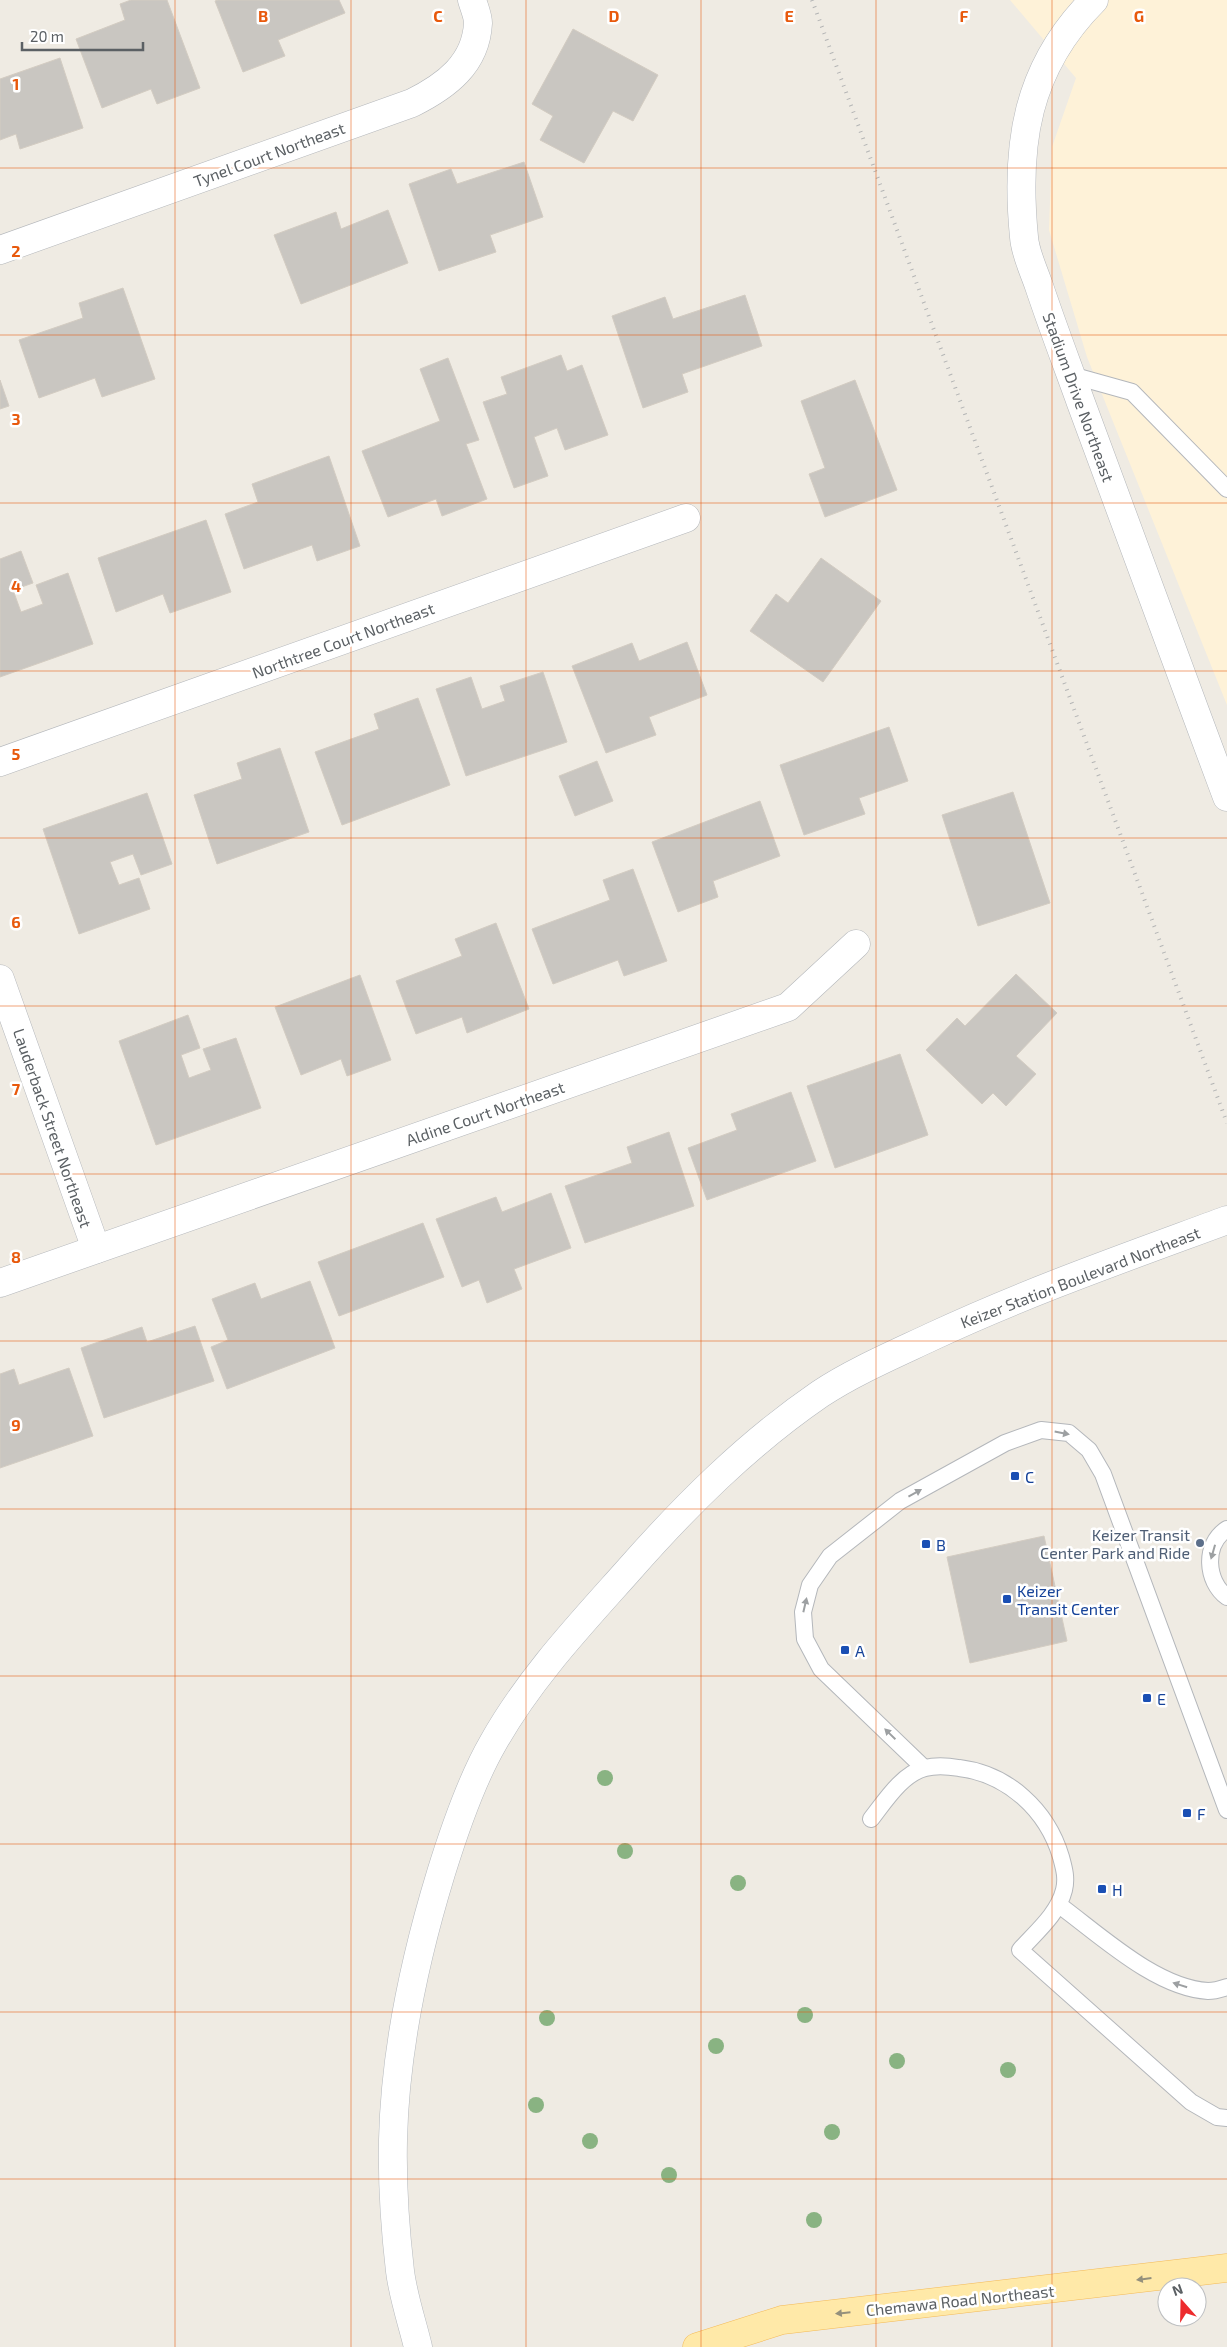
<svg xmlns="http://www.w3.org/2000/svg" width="1227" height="2347" viewBox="0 0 1227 2347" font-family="'Exo 2',sans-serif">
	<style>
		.commercial { fill: #fef2d8 }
		.building { fill: #c9c6c1; stroke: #d3ccc2 }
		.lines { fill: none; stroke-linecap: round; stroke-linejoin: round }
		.service-casing { stroke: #b4b7bb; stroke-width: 18 }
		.minor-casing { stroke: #b4b7bb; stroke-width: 29 }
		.tertiary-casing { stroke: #b4b7bb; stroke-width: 29 }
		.secondary-casing { stroke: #b5b9be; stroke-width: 29 }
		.primary-casing { stroke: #f4ba57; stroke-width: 29 }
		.service { stroke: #fff; stroke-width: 16 }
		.minor { stroke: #fff; stroke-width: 28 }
		.tertiary { stroke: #fff; stroke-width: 28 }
		.secondary { stroke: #fff; stroke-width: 28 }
		.primary { stroke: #ffe9a8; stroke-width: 28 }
		.rail { stroke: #b4b5b5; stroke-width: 4; stroke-dasharray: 1 6; stroke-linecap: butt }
		.tree { fill: #89b382 }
		.oneway { fill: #9da0a2 }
		.oneway2 { fill: #94907c }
		.grid { fill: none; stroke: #e8590c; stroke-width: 1; stroke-opacity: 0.55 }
		.transit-dot { fill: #1a4fb4; stroke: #fff; stroke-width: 2 }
		.service-dot { fill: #5c6f8a; stroke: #fff; stroke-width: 2 }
		.labels { text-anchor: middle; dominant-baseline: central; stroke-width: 5; stroke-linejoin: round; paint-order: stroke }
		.street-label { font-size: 16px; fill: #5b6064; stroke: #fff }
		.transit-label { font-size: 16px; fill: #164399; stroke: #fff; text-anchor: start }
		.service-label { font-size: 16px; fill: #4e5e75; stroke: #fff; text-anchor: end }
		.grid-label { font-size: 16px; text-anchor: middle; font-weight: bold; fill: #e8590c; stroke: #fff; stroke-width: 5; stroke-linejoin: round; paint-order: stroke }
	</style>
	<rect width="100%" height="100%" fill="#efebe3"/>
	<polygon class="commercial" points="1010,0 1227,0 1227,705 1087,357 1049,230 1052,147 1076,78"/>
	<g class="building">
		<polygon points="131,0 167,0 200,88 157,104 151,89 102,108 76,39 125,20 120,4"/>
		<polygon points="218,0 339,0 345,13 278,40 285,56 243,72 215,1"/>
		<polygon points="573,29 658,75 633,121 613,111 584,163 540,140 553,116 532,104"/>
		<polygon points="60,58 83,128 20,149 16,134 0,140 0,79"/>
		<polygon points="524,162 543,217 490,235 496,252 439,271 409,184 451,169 457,184"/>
		<polygon points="388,210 408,263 301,304 274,235 336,212 341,229"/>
		<polygon points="123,288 155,379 102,397 95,378 39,398 19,340 83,318 79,303"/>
		<polygon points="745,295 762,346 682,374 688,392 643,408 612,316 665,297 673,319"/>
		<polygon points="561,355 567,371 582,365 608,435 565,450 557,428 534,437 548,476 514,488 483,402 507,394 501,377"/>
		<polygon points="448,358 479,440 466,444 487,499 442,516 436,499 388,517 362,451 440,421 420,369"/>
		<polygon points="0,380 9,406 0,409"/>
		<polygon points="855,380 897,490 825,517 809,474 825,468 801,401"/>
		<polygon points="329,456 360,546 317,561 312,545 244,569 225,514 258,502 252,484"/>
		<polygon points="206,520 231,592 170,613 163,594 116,612 98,558"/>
		<polygon points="21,551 33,583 13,590 21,612 43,604 36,585 68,573 93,644 0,677 0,559"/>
		<polygon points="821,558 881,601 823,682 750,631 776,594 788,603"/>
		<polygon points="687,642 707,695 649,717 656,735 606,753 572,666 632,643 639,661"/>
		<polygon points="543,672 567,742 466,776 436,689 471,677 482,709 505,701 500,686"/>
		<polygon points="418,698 450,785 342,825 315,752 379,729 374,714"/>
		<polygon points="889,727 908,781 859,798 865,814 804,835 780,765"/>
		<polygon points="280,748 309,832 217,864 194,795 242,779 237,763"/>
		<polygon points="597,761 613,801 575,816 559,776"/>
		<polygon points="1013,792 1050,903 978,926 942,815"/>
		<polygon points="147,793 172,864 141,875 133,854 110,862 119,885 139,878 150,909 79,934 43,829"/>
		<polygon points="760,801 780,856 713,881 718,897 678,912 652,842"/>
		<polygon points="633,869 667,961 624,976 618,960 553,984 532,929 610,900 603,880"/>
		<polygon points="496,923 529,1009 467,1033 462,1017 416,1034 396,981 462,956 455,939"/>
		<polygon points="1016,974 1057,1013 1016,1056 1036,1074 1006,1106 993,1093 982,1104 926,1050 957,1018 965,1026"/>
		<polygon points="360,975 391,1060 347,1076 341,1059 301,1075 275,1007"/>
		<polygon points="188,1015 200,1048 181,1055 189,1078 211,1070 203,1049 236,1038 261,1108 156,1145 119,1041"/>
		<polygon points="900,1054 928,1135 835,1168 807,1086"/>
		<polygon points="791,1092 816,1161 707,1200 688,1148 737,1130 731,1114"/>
		<polygon points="669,1132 694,1206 585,1243 565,1186 632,1163 627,1147"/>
		<polygon points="551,1193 571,1248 514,1269 522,1289 487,1303 479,1280 462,1287 436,1219 496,1197 502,1212"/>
		<polygon points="423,1223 444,1277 339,1316 318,1262"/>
		<polygon points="310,1281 335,1348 227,1389 211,1347 228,1340 212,1299 255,1283 261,1299"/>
		<polygon points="195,1326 214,1381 104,1418 81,1348 142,1327 147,1342"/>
		<polygon points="69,1368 93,1436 0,1468 0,1374 14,1369 19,1385"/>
		<polygon points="1044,1536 1067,1641 970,1663 947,1557"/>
	</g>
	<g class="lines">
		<defs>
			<g id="service">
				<polyline points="1071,375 1132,392 1227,489"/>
				<path d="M1227 1529C1203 1544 1206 1582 1227 1597"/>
				<polyline points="924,1768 821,1669 805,1639 803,1612 810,1585 830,1556 900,1501 1005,1443 1041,1430 1069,1433 1089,1450 1103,1474 1227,1810"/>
				<path d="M871 1819C885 1801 902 1774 925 1768 936 1765 948 1766 959 1768 1008 1774 1047 1810 1061 1857 1064 1868 1067 1878 1064 1890 1058 1914 1036 1932 1020 1950L1191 2102 1217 2117 1227 2118"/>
				<path d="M1059 1905C1100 1935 1156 1988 1208 1991 1214 1991 1221 1989 1227 1987"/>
			</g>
			<g id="minor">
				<path d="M0 250 412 103C446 86 476 64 478 23 478 16 474 7 472 0"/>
				<polyline points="0,762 686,518"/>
				<polyline points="0,979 96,1249"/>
				<polyline points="0,1283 788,1007 856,944"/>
			</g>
			<path id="tertiary" d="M1094 0C1026 68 1015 145 1024 237 1025 253 1034 271 1039 286 1052 325 1067 364 1081 403 1130 535 1178 666 1227 797"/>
			<path id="secondary" d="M418 2347C412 2322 403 2296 400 2271 395 2228 392 2184 393 2140 395 2050 415 1958 441 1873 454 1831 471 1781 493 1743 529 1679 578 1627 627 1572 685 1506 747 1444 820 1394 853 1372 895 1354 931 1337 1027 1292 1127 1257 1227 1220"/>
			<polyline id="primary" points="697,2347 782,2320 1227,2268"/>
		</defs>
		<use href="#service" class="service-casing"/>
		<use href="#minor" class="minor-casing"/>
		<use href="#tertiary" class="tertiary-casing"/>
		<use href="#secondary" class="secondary-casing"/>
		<use href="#primary" class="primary-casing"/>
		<use href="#service" class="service"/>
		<use href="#minor" class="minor"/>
		<use href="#tertiary" class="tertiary"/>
		<use href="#secondary" class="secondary"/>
		<use href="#primary" class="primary"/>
		<polyline class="rail" points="812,0 1227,1123"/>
	</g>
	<g class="tree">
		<circle cx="605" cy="1778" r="8"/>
		<circle cx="625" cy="1851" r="8"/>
		<circle cx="738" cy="1883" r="8"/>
		<circle cx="805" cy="2015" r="8"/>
		<circle cx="547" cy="2018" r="8"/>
		<circle cx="716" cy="2046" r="8"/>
		<circle cx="897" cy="2061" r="8"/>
		<circle cx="1008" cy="2070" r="8"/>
		<circle cx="536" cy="2105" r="8"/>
		<circle cx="832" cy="2132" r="8"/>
		<circle cx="590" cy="2141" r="8"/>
		<circle cx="669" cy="2175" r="8"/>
		<circle cx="814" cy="2220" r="8"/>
	</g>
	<defs><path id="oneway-solid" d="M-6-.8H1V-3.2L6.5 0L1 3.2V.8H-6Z" transform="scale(1.25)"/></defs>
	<g class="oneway">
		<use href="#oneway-solid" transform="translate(1062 1433) rotate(11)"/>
		<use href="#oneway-solid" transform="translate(915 1493) rotate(-29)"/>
		<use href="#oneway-solid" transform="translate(1213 1552) rotate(106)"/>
		<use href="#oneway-solid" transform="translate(805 1605) rotate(-77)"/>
		<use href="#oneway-solid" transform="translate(890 1734) rotate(-136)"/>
		<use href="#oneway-solid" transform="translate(1180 1985) rotate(-162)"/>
	</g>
	<g class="oneway2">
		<use href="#oneway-solid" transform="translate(1144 2279) rotate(173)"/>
		<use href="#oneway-solid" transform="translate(843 2313) rotate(174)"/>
	</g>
	<path class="grid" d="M175 0V2347M351 0V2347M526 0V2347M701 0V2347M876 0V2347M1052 0V2347M0 168H1227M0 335H1227M0 503H1227M0 671H1227M0 838H1227M0 1006H1227M0 1174H1227M0 1341H1227M0 1509H1227M0 1676H1227M0 1844H1227M0 2012H1227M0 2179H1227"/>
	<g class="transit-dot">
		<rect x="1010" y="1471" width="10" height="10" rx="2.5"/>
		<rect x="921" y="1539" width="10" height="10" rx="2.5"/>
		<rect x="1002" y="1594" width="10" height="10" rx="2.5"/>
		<rect x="840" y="1645" width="10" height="10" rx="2.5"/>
		<rect x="1142" y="1693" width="10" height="10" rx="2.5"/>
		<rect x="1182" y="1808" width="10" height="10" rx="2.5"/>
		<rect x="1097" y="1884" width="10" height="10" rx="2.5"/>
	</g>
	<circle class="service-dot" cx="1200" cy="1543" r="5"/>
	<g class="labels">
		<g class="street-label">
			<text transform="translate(269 154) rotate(-20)">Tynel Court Northeast</text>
			<text transform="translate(1079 397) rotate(70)">Stadium Drive Northeast</text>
			<text transform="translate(343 640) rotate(-20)">Northtree Court Northeast</text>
			<text transform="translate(485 1113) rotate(-19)">Aldine Court Northeast</text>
			<text transform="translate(53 1128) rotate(71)">Lauderback Street Northeast</text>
			<text transform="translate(1080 1277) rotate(-21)">Keizer Station Boulevard Northeast</text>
			<text transform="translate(960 2300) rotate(-6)">Chemawa Road Northeast</text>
		</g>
		<g class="transit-label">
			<text x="1025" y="1476">C</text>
			<text x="936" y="1544">B</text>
			<text x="1017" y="1590">Keizer<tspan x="1017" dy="18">Transit Center</tspan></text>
			<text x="855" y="1650">A</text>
			<text x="1157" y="1698">E</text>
			<text x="1197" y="1813">F</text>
			<text x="1112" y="1889">H</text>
		</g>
		<g class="service-label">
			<text x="1190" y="1534">Keizer Transit<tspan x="1190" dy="18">Center Park and Ride</tspan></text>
		</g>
	</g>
	<g class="grid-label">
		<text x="263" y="22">B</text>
		<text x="438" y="22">C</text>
		<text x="614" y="22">D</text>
		<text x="789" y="22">E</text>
		<text x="964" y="22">F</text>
		<text x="1139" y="22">G</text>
		<text x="16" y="90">1</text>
		<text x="16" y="257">2</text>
		<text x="16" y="425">3</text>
		<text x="16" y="592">4</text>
		<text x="16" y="760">5</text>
		<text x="16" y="928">6</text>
		<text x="16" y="1095">7</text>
		<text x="16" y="1263">8</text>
		<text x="16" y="1431">9</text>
	</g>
	<g transform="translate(1182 2302) rotate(340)"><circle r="24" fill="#ffffff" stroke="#bdbfc1"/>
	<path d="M0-4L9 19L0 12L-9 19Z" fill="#ed2b2d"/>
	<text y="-8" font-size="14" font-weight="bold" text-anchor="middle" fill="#5b6064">N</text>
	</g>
	<path d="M22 42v8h121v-8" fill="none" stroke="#5b6064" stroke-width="2.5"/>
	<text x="30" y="42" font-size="15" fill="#5b6064" stroke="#ffffff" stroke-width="4" paint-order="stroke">20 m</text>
</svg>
